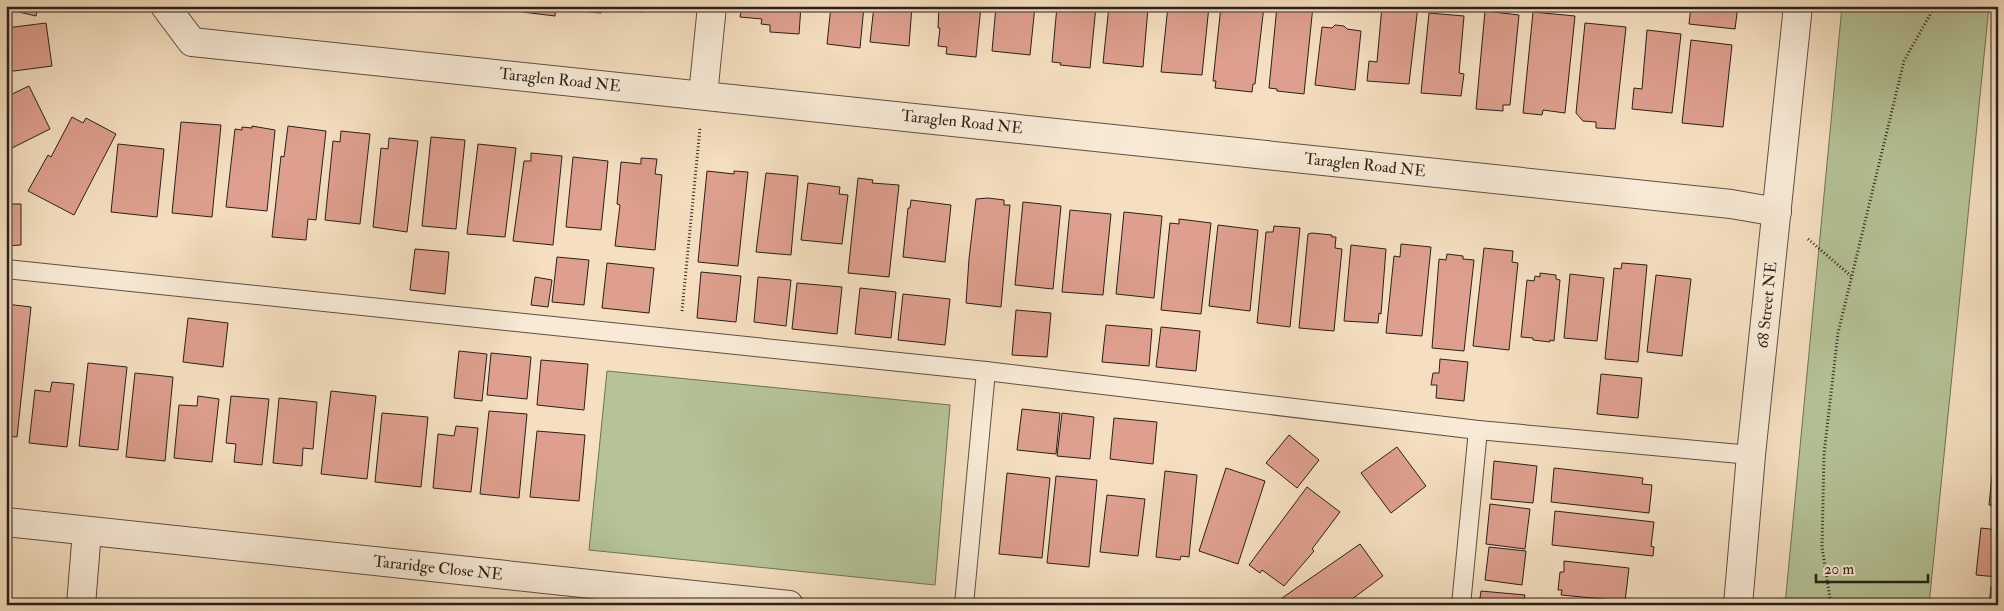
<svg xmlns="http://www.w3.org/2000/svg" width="2004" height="611" viewBox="0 0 2004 611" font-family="'IM FELL Double Pica',serif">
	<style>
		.green { fill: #b5c397; stroke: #707159 }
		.building { fill: #de9f8e; stroke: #2b1f1b }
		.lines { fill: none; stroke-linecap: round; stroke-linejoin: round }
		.lane-casing { stroke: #5e4f44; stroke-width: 20 }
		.street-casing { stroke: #5e4f44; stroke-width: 30 }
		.path { stroke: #2b1f1b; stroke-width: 3; stroke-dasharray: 1 2.5; stroke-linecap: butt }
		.lane { stroke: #f8ead6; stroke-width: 18 }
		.street { stroke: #f8ead6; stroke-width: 28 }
		.labels { text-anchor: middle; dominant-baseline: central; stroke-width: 5; stroke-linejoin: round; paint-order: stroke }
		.street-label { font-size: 16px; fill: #2b1f1b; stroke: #f8ead6 }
	</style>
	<rect width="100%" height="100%" fill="#f5dfc0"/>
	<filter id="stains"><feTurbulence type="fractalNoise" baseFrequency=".004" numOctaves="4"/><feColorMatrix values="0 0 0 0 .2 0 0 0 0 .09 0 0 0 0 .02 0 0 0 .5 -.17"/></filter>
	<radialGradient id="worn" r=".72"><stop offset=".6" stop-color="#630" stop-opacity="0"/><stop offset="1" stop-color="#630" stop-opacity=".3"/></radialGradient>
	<g class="green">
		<polygon points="1842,6 1989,6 1929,605 1785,605"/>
		<polygon points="607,371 950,405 935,585 589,550"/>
	</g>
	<g class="building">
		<polygon points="6,6 38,6 36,16 6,9"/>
		<polygon points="522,6 556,6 555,16 522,12"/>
		<polygon points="566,6 601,6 601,13 565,10"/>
		<polygon points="608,6 643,6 643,12 608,9"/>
		<polygon points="742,6 801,6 799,34 770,32 770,25 761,24 762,19 740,17"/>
		<polygon points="831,6 864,6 860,48 827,44"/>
		<polygon points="874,6 912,6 909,46 870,42"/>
		<polygon points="939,6 981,6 976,57 946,54 947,47 938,46 940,28 938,28"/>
		<polygon points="996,6 1035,6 1030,55 992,51"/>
		<polygon points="1057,6 1096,6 1090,68 1060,65 1061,63 1052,62"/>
		<polygon points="1109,6 1148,8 1143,67 1103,63"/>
		<polygon points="1168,6 1209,6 1202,75 1161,72"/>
		<polygon points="1221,6 1264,6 1255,84 1253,84 1252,92 1215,88 1216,81 1213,81"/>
		<polygon points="1277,6 1313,6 1304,94 1277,91 1277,89 1269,88"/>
		<polygon points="1382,6 1418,6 1409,84 1367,81 1369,61 1377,62"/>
		<polygon points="1691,6 1738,6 1735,29 1689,24"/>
		<polygon points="1485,11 1519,15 1510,105 1503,105 1503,111 1476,109"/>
		<polygon points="1533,12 1575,16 1565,113 1543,110 1542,115 1523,113"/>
		<polygon points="1429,13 1464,16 1459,73 1464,74 1461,96 1421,93"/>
		<polygon points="46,23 52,66 6,72 6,28"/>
		<polygon points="1585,23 1626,27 1615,129 1596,128 1596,122 1583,121 1576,113"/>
		<polygon points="1335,25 1344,26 1347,29 1361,31 1355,90 1315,85 1322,27 1332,28"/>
		<polygon points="1647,30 1681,34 1672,113 1632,109 1634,88 1642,89"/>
		<polygon points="1691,40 1732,45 1723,127 1682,123"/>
		<polygon points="29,86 50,129 6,151 6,97"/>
		<polygon points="72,117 83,123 86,118 116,134 74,215 28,191 48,155 51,157"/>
		<polygon points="181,122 221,125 212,217 172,213"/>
		<polygon points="252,126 275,130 267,211 226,207 235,129 242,130 242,127 252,128"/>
		<polygon points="288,126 326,131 316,220 308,219 306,240 272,237 281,156 284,157"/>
		<polygon points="341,131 370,134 360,224 325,220 333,141 340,142"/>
		<polygon points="431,137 465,140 456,229 422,226"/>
		<polygon points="389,138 418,141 407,232 373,227 381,148 388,149"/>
		<polygon points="118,144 164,149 157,217 111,212"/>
		<polygon points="478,144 516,148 505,237 467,234"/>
		<polygon points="531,153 562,156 553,245 513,241 524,161 531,161"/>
		<polygon points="573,157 608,161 601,230 566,227"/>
		<polygon points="641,158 657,159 655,174 662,175 655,250 615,246 620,205 617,204 621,162 641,164"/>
		<polygon points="707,171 734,174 734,171 748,172 738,266 698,262"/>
		<polygon points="766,173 798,176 791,255 756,252"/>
		<polygon points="858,178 873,180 872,183 899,185 889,277 848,273"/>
		<polygon points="808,183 840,187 839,194 848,195 842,244 801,240"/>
		<polygon points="988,198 1004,200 1004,205 1010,205 1001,307 966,303 969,259 976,199"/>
		<polygon points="911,200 951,205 945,262 903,257 908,208 910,208"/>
		<polygon points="1023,202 1061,206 1053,289 1015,285"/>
		<polygon points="6,204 21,204 21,245 6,246"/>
		<polygon points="1070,210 1111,214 1103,295 1062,292"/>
		<polygon points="1124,212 1162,216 1154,298 1116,294"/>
		<polygon points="1179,219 1211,223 1201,314 1161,310 1170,223 1179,224"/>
		<polygon points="1218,225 1258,230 1250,311 1209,306"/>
		<polygon points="1274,226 1300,228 1290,327 1257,323 1266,232 1273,232"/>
		<polygon points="1312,233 1332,235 1332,237 1336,237 1335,248 1342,249 1334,331 1299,328 1308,234"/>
		<polygon points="1401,244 1431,247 1422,336 1386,333 1394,256 1400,257"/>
		<polygon points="1351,245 1386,249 1381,314 1379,313 1378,323 1344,321"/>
		<polygon points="1484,248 1513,251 1512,262 1518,263 1509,350 1473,346"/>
		<polygon points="415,249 449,252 445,294 410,290"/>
		<polygon points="1447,254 1463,256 1463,259 1474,260 1464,351 1432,348 1439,259 1446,260"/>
		<polygon points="557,257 589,260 584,305 552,302"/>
		<polygon points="607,263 654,268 649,313 602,308"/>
		<polygon points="1622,263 1647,265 1638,362 1605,359 1614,268 1621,269"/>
		<polygon points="701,272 741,276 736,322 697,318"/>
		<polygon points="1540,273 1556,275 1556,279 1560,280 1554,341 1550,340 1550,342 1533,340 1533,338 1521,337 1527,280 1534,281 1535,276 1540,277"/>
		<polygon points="1570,274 1604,278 1597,341 1564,338"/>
		<polygon points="1656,275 1691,279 1682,356 1647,352"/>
		<polygon points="535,277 552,280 548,307 531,305"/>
		<polygon points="758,277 791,280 786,326 754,322"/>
		<polygon points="797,283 842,287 837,334 792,329"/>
		<polygon points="860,288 896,292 891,338 855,334"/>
		<polygon points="903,294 950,299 945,345 898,340"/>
		<polygon points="6,304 31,307 17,437 6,436"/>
		<polygon points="1016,310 1051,313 1047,357 1012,355"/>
		<polygon points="188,318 228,323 223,367 183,362"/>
		<polygon points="1106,325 1152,329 1149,366 1102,362"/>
		<polygon points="1161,327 1200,331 1196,371 1156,367"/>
		<polygon points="459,351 487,354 482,401 454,398"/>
		<polygon points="491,353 531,357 527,399 487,395"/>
		<polygon points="1440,359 1468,362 1464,401 1436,398 1437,385 1431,385 1433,373 1439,373"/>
		<polygon points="541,360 588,364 584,410 537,405"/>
		<polygon points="88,363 127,367 118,450 79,446"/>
		<polygon points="135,373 173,377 165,461 126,457"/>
		<polygon points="1601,374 1642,378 1638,418 1597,414"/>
		<polygon points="52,382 74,384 67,447 29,443 35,390 50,392"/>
		<polygon points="331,391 376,396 367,479 321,474"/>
		<polygon points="198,396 219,399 212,462 174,458 179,405 197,406"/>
		<polygon points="231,396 269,399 262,465 234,462 236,444 226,443"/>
		<polygon points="279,398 317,402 313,449 303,448 302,466 273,463"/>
		<polygon points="1022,409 1060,413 1056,454 1017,450"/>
		<polygon points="489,411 527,414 519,498 480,494"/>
		<polygon points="382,413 428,417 421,487 375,482"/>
		<polygon points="1062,413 1094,417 1090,459 1057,456"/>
		<polygon points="1114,418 1157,422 1153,464 1110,459"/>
		<polygon points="456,426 478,428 471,492 433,488 438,434 454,436"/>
		<polygon points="537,431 585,435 579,501 530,497"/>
		<polygon points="1289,435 1319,460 1297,488 1266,463"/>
		<polygon points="1397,447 1426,486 1391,513 1361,473"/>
		<polygon points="1494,461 1537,466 1533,503 1491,499"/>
		<polygon points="1993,466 1998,466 1998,506 1989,505"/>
		<polygon points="1226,468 1265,481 1238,564 1199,551"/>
		<polygon points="1554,468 1643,478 1642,484 1652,485 1649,513 1551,502"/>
		<polygon points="1165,471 1197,475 1189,557 1181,556 1180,560 1156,557"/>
		<polygon points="1007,473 1050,478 1042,558 999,554"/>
		<polygon points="1056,476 1097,480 1089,567 1047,563"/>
		<polygon points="1307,487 1340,512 1312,549 1314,551 1284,586 1262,570 1260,573 1249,565"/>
		<polygon points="1107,495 1145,499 1138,556 1100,552"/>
		<polygon points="1490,504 1530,509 1525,549 1486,544"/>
		<polygon points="1555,511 1654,522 1651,546 1654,547 1653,556 1552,545"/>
		<polygon points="1981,528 1998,530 1998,577 1976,575"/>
		<polygon points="1360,544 1383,576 1344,605 1287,605 1282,598"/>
		<polygon points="1489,547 1526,551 1522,585 1485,580"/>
		<polygon points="1564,561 1629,568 1625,601 1561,595 1562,590 1558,590 1560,572 1564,572"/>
		<polygon points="1991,587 1998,588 1998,605 1989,605"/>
		<polygon points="1481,591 1525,595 1523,605 1479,605"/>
	</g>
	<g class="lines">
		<defs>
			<g id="lane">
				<polyline points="6,269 986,371 1478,430 1461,605"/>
				<polyline points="1478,430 1751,455"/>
				<polyline points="964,605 986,371"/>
			</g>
			<g id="street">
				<polyline points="165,6 192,42 1731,204 1777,212"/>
				<polyline points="703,95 712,6"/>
				<polyline points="6,522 789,605"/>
				<polyline points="81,605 87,531"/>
				<polyline points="1738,605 1751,455 1798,6"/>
			</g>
		</defs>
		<use href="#lane" class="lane-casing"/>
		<use href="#street" class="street-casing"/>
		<g class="path">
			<polyline points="1808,239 1851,276"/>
			<polyline points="682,311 700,128"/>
			<polyline points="1831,605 1822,547 1824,454 1838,333 1904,61 1935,6"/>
		</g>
		<use href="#lane" class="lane"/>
		<use href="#street" class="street"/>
	</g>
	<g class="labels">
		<g class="street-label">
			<text transform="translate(560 80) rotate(6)">Taraglen Road NE</text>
			<text transform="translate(962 122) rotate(6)">Taraglen Road NE</text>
			<text transform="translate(1365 165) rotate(6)">Taraglen Road NE</text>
			<text transform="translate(1767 305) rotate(-84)">68 Street NE</text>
			<text transform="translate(438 568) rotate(6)">Tararidge Close NE</text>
		</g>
	</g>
	<rect width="2004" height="611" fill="none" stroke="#f5dfc0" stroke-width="25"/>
	<rect x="8" y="8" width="1989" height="596" fill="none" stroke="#2b1f1b" stroke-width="2.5"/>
	<rect x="12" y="12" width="1979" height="586" fill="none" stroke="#2b1f1b"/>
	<path d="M1816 574v8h112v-8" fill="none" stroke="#2b1f1b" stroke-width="2.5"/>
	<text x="1824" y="574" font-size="15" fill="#2b1f1b" stroke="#f8ead6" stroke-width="4" paint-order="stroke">20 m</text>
	<rect width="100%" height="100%" filter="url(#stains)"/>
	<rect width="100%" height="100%" fill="url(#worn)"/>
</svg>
